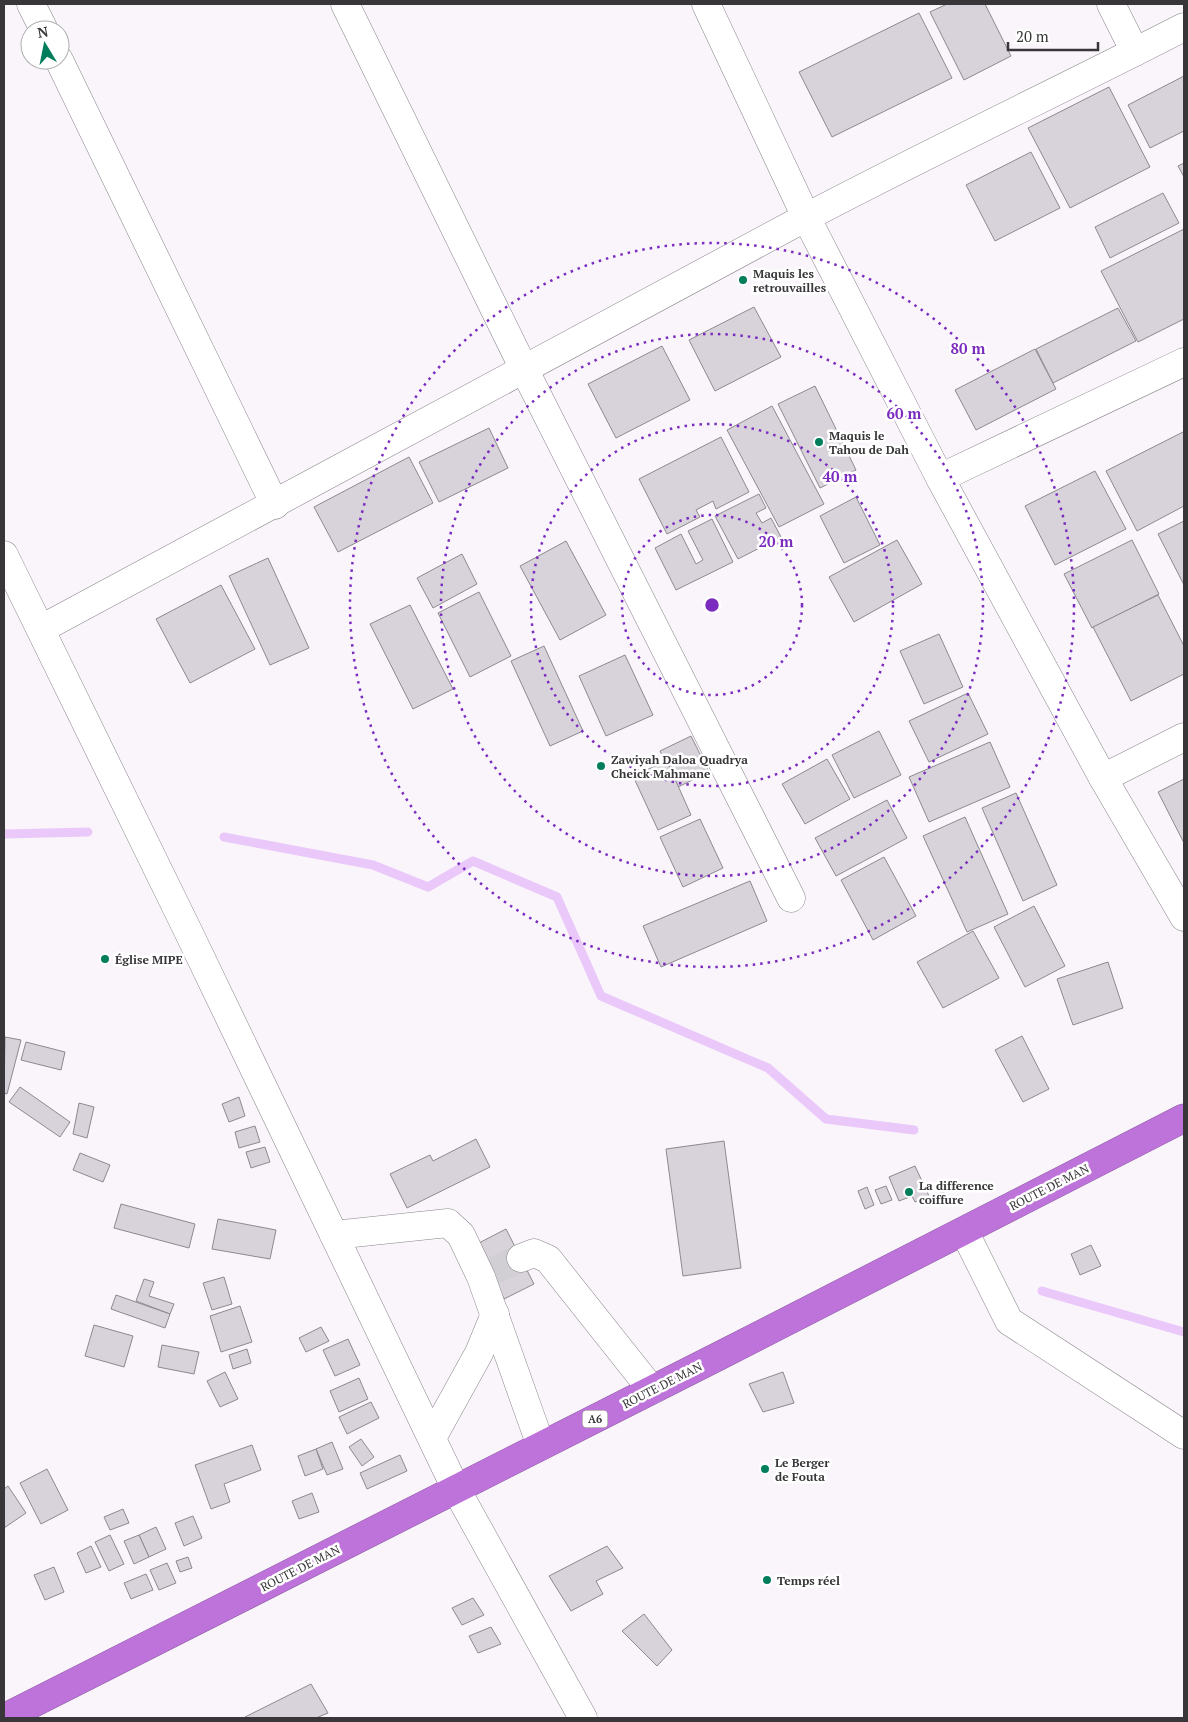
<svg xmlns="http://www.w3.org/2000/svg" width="1188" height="1722" viewBox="0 0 1188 1722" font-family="'PT Serif',serif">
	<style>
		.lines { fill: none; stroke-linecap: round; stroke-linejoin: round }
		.stream { stroke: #ebc8fa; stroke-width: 9 }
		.building { fill: #d8d3da; stroke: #8d898f }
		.minor-tunnel { stroke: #d2cfd4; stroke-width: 28; stroke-dasharray: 28 14; stroke-linecap: butt }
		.minor-casing { stroke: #89858a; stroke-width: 29 }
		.highway-casing { stroke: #8e5ea2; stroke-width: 29 }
		.minor { stroke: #fff; stroke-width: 28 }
		.highway { stroke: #bd73da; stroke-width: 28 }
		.ring { fill: none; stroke: #7b2cbf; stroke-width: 2.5; stroke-dasharray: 2.5 5 }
		.poi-dot { fill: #017d5b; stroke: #fff; stroke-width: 2 }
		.labels { text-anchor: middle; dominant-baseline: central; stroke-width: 5; stroke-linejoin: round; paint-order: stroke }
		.shield { fill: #fff; stroke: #747274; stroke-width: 1 }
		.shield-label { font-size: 11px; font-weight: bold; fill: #383639 }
		.poi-label { font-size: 12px; font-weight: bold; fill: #383639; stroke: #fff; text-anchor: start }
		.street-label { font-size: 12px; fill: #383639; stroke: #fff }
		.centre { fill: #7b2cbf; stroke: #fff; stroke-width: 2.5 }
		.ring-label { font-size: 15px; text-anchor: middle; font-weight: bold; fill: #7b2cbf; stroke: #fff; stroke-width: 5; stroke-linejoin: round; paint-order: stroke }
	</style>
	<rect width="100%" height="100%" fill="#f9f5fb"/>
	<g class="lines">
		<g class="stream">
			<polyline points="4,834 88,832"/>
			<polyline points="224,837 373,865 428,887 473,861 557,897 601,996 768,1068 826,1119 914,1130"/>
			<polyline points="1042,1291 1184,1332"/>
		</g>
	</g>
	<g class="building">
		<polygon points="947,4 985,4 1011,56 964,80 930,12"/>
		<polygon points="919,13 952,78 832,137 799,72"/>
		<polygon points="1184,76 1184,131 1150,148 1128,105"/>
		<polygon points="1109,87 1150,167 1070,208 1028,128"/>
		<polygon points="1031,152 1060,208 995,241 966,185"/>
		<polygon points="1184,163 1184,177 1178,166"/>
		<polygon points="1163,193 1179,223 1110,258 1095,227"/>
		<polygon points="1184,229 1184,319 1138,342 1101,271"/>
		<polygon points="754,307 781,357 715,391 689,340"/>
		<polygon points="1118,308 1136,341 1053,383 1036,349"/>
		<polygon points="662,346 690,400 616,438 588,384"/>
		<polygon points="1035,349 1056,389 976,430 955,390"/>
		<polygon points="815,386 856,470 820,488 778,404"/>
		<polygon points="772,406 824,504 779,527 727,430"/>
		<polygon points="489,428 508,468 439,502 419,462"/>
		<polygon points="1183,432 1184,435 1184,506 1137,531 1106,471"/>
		<polygon points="721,437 749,492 716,509 713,501 696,510 700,517 667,534 639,479"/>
		<polygon points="409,457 433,503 338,552 314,507"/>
		<polygon points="1095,471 1126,529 1055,565 1025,506"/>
		<polygon points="759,494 766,508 756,513 762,523 771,518 781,537 738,559 715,516"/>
		<polygon points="856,497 880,545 844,563 820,516"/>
		<polygon points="712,519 733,562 676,590 655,548 681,534 696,564 703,560 688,531"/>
		<polygon points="1184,521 1184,585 1158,534"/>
		<polygon points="897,540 922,584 854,622 829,577"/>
		<polygon points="1132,540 1159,594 1092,628 1064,574"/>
		<polygon points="566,541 606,615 560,640 520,566"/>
		<polygon points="462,554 477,584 433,608 417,578"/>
		<polygon points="268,558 309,648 270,665 229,576"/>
		<polygon points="221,585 255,649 190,683 156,619"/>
		<polygon points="479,592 511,656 470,677 438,613"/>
		<polygon points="1158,595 1184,646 1184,674 1131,701 1093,627"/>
		<polygon points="410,605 453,689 413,709 370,624"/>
		<polygon points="939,634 963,687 924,704 900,651"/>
		<polygon points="544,646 583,731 550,746 511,661"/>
		<polygon points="625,655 653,715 606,736 579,676"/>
		<polygon points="968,693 988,734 929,762 909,721"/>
		<polygon points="879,731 901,775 854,798 832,755"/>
		<polygon points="691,736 709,772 678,787 660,751"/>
		<polygon points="990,742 1010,787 929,822 909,777"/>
		<polygon points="827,759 850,799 805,824 782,784"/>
		<polygon points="667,761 691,815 658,830 633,776"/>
		<polygon points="1184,779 1184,843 1158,792"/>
		<polygon points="1016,793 1057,885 1023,901 982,808"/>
		<polygon points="887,800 907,838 836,876 815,838"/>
		<polygon points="965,817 1008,914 967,932 923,836"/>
		<polygon points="700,819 723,868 683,887 660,837"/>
		<polygon points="884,857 916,916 873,940 841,880"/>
		<polygon points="750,881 767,921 661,967 643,926"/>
		<polygon points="1034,906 1065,966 1025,987 994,927"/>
		<polygon points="973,931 999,978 943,1008 917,962"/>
		<polygon points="1108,962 1123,1008 1073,1025 1057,979"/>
		<polygon points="1022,1036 1049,1089 1023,1102 995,1050"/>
		<polygon points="5,1037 21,1040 7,1094 4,1093"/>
		<polygon points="26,1042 65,1052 61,1070 21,1060"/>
		<polygon points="20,1087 70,1122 60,1137 9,1102"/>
		<polygon points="239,1097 245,1116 229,1122 222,1104"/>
		<polygon points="79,1103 94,1107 87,1138 73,1134"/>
		<polygon points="255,1126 260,1142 239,1148 235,1132"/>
		<polygon points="476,1139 490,1167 407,1208 390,1174 430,1155 433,1161"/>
		<polygon points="724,1141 741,1268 683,1276 666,1149"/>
		<polygon points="265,1147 270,1162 251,1168 246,1152"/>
		<polygon points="80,1153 110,1165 103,1182 73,1170"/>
		<polygon points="915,1166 929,1196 915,1202 912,1196 899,1201 889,1177"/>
		<polygon points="945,1185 947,1191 940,1194 937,1188"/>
		<polygon points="886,1186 892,1200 881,1204 875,1190"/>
		<polygon points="867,1187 874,1205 865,1209 858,1191"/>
		<polygon points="121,1204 195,1224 189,1248 114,1228"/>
		<polygon points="218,1219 276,1230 270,1259 212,1249"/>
		<polygon points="506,1229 534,1284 504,1299 477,1244"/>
		<polygon points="1091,1245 1101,1266 1080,1275 1071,1254"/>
		<polygon points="224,1277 232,1304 212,1310 203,1283"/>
		<polygon points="144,1279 154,1282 149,1296 174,1304 170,1314 136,1301"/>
		<polygon points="116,1295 170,1314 165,1328 111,1309"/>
		<polygon points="240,1306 252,1342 221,1352 210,1316"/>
		<polygon points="94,1325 133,1336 124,1367 85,1356"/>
		<polygon points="321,1327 329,1341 306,1352 299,1338"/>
		<polygon points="348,1339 360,1365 335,1376 323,1350"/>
		<polygon points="162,1345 199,1352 194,1374 158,1367"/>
		<polygon points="247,1349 251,1363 233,1369 229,1355"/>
		<polygon points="225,1372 238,1399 220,1407 207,1381"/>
		<polygon points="783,1372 794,1403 763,1412 749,1384"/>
		<polygon points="359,1378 368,1399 339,1412 330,1391"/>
		<polygon points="371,1402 379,1418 347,1434 339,1417"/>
		<polygon points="361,1439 374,1457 362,1466 349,1447"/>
		<polygon points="332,1442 343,1469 327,1475 316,1449"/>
		<polygon points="252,1445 261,1470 224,1484 230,1502 211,1509 195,1465"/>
		<polygon points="316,1449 323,1469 305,1476 298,1456"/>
		<polygon points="400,1455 407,1471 367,1489 360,1473"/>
		<polygon points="47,1469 68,1510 41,1524 20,1483"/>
		<polygon points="8,1486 26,1513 4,1528 4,1489"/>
		<polygon points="312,1493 319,1512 299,1519 292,1501"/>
		<polygon points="123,1509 129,1523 110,1530 104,1517"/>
		<polygon points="193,1516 202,1538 184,1546 175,1523"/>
		<polygon points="156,1527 166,1549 149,1557 139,1535"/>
		<polygon points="110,1535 124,1564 109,1571 95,1542"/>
		<polygon points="139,1535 149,1557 134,1564 124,1541"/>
		<polygon points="91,1546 101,1567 86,1573 77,1553"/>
		<polygon points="607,1546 623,1568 596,1581 603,1594 571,1611 549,1576"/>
		<polygon points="188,1557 192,1568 180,1572 176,1561"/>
		<polygon points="167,1563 176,1583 159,1590 150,1570"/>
		<polygon points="54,1567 64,1592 45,1600 34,1575"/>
		<polygon points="146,1574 153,1590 131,1599 124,1583"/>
		<polygon points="473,1598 484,1615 462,1625 452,1608"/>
		<polygon points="644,1614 672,1650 657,1666 622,1631"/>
		<polygon points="491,1627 501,1644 478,1653 469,1636"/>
		<polygon points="311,1684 328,1713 316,1718 246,1718 245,1717"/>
	</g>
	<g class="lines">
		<polyline class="minor-tunnel" points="491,1272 521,1258"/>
		<defs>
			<g id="minor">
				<polyline points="31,4 44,30"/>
				<polyline points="345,4 523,367 791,898"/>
				<polyline points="706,4 806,217 940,478 1103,778 1184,917"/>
				<polyline points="1111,4 1135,52"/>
				<polyline points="59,60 275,505"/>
				<polyline points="940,478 1184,362"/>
				<polyline points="4,555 187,929 456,1489 583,1718"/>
				<path d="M41 629C295 494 547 354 801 220 928 153 1057 92 1184 27"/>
				<polyline points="1103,778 1184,737"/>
				<polyline points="964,1231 1009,1321 1184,1435"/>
				<polyline points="334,1235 448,1223 461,1235 481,1277 541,1446"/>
				<polyline points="521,1258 534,1253 548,1259 652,1390"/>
				<polyline points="432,1438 479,1353 495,1314"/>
			</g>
			<polyline id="highway" points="4,1718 715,1358 1184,1118"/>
		</defs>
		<use href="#minor" class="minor-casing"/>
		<use href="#highway" class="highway-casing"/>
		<use href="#minor" class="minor"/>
		<use href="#highway" class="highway"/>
	</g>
	<g class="ring">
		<circle cx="712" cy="605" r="90"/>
		<circle cx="712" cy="605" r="181"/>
		<circle cx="712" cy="605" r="271"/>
		<circle cx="712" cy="605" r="362"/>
	</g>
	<g class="poi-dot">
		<circle cx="743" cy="280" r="5"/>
		<circle cx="819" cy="442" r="5"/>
		<circle cx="601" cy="766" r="5"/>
		<circle cx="105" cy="959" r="5"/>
		<circle cx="909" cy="1192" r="5"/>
		<circle cx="765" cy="1469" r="5"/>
		<circle cx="767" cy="1580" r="5"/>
	</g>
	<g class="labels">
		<rect class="shield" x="582.5" y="1410.5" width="25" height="17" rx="4"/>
		<g class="shield-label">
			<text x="595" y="1419">A6</text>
		</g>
		<g class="poi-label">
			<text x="753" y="273">Maquis les<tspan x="753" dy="14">retrouvailles</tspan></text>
			<text x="829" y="435">Maquis le<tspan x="829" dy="14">Tahou de Dah</tspan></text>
			<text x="611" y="759">Zawiyah Daloa Quadrya<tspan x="611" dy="14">Cheick Mahmane</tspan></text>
			<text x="115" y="959">Église MIPE</text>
			<text x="919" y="1185">La difference<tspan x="919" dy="14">coiffure</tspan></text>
			<text x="775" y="1462">Le Berger<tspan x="775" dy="14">de Fouta</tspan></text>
			<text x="777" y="1580">Temps réel</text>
		</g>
		<g class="street-label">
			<text transform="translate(1049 1187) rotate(-27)">ROUTE DE MAN</text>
			<text transform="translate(662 1385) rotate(-27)">ROUTE DE MAN</text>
			<text transform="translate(300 1568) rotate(-27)">ROUTE DE MAN</text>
		</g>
	</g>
	<circle cx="712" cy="605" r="8" class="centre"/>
	<g class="ring-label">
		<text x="968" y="354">80 m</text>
		<text x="904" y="419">60 m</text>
		<text x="840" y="482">40 m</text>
		<text x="776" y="547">20 m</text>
	</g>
	<rect width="1188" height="1722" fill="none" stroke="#383639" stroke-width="10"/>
	<g transform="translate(45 45) rotate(350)"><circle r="24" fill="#ffffff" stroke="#afafb0"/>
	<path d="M0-4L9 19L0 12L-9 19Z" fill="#017d5b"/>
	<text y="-8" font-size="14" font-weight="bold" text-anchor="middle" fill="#383639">N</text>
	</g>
	<path d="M1008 42v8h90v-8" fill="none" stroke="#383639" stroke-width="2.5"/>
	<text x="1016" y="42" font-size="15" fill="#383639" stroke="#ffffff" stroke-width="4" paint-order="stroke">20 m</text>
</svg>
